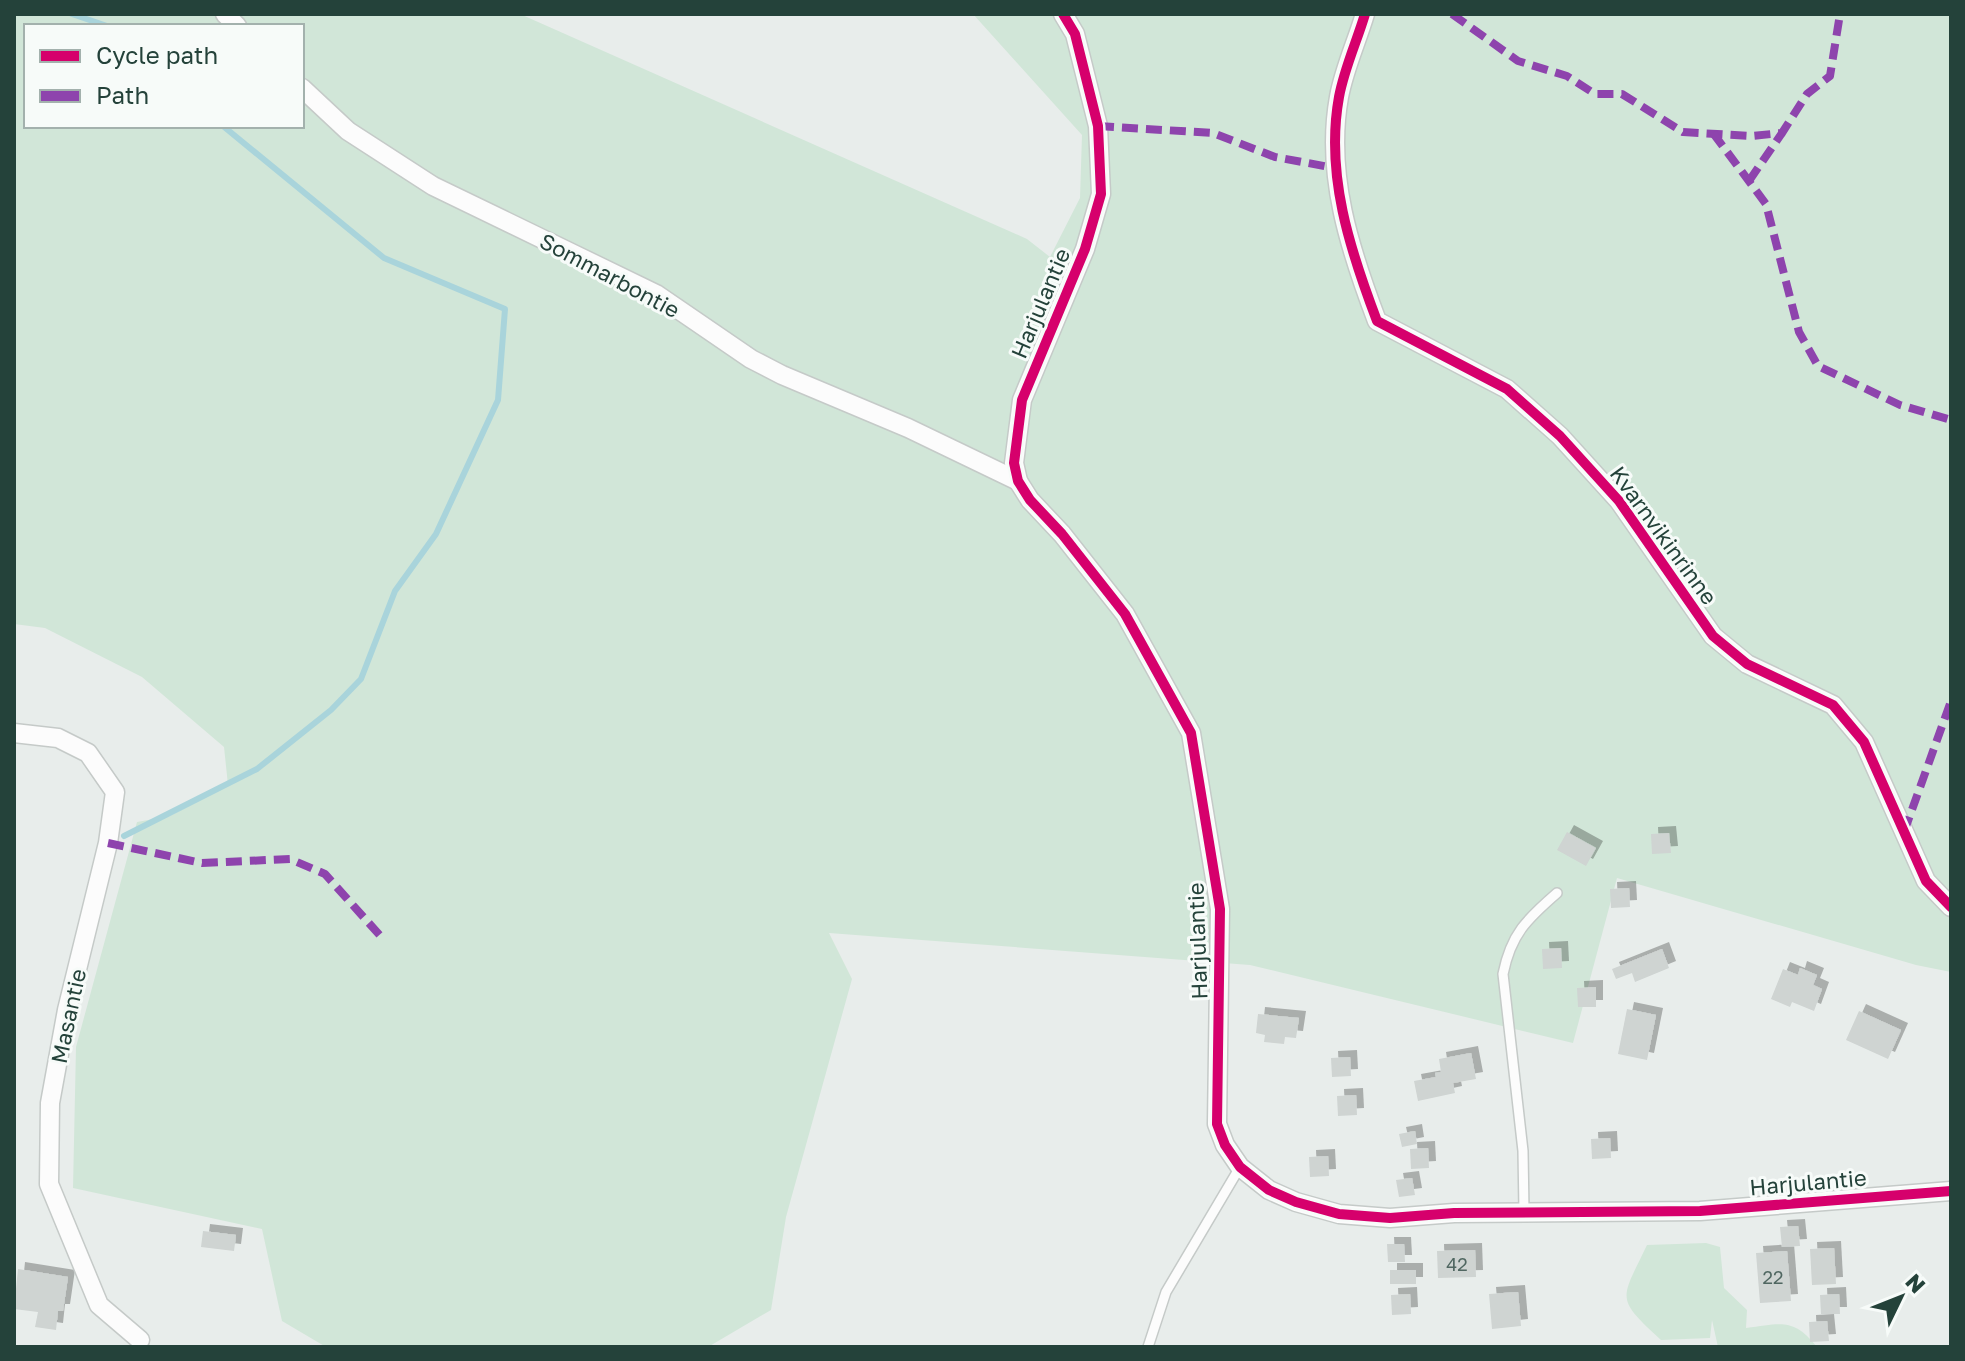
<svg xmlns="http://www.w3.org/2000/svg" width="1965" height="1361" viewBox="0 0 1965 1361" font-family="'Golos Text',sans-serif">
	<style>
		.green { fill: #d1e6d8; fill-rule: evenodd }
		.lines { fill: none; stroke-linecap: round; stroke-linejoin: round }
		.stream { stroke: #a9d4db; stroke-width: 6 }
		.building { fill: #cfd4d2; filter: url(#shadow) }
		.lane-casing { stroke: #c5cac8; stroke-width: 12 }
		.street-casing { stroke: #c5cac8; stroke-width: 21 }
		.lane { stroke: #fcfcfc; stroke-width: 9 }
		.street { stroke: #fcfcfc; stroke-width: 18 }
		.quiet { stroke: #8e44ad; stroke-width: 8; stroke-dasharray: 16 8; stroke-linecap: butt }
		.cycleway-casing { stroke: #f7fbf9; stroke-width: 15 }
		.cycleway { stroke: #d6006c; stroke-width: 10 }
		.labels { text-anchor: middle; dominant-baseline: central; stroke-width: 6; stroke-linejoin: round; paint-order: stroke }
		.number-label { font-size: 18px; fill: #506761 }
		.street-label { font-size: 22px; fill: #24423a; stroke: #f7fbf9 }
	</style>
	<defs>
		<filter id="shadow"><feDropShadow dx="7" dy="-7" stdDeviation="0" flood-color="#0004"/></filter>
	</defs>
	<rect width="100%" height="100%" fill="#e8edeb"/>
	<g class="green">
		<path d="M14 14H520L1027 239 1050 257 1080 198 1082 135 973 14H1951V972L1916 965 1617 878 1573 1043 1250 965 829 933 852 979 786 1217 771 1310 708 1347H326L282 1321 262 1229 73 1188 76 1047 137 822 170 816 228 785 224 747 142 677 45 628 14 624ZM26 26H302V126H26Z"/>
		<path d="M1706 1243 1720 1247 1724 1288 1747 1310 1746 1328C1781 1324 1793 1317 1817 1347H1718L1712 1320 1710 1338 1661 1340C1614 1297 1621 1300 1647 1245Z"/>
	</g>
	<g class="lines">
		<g class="stream">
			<polyline points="72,14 107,26"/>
			<polyline points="124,836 257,769 331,710 361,679 395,591 436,534 498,400 505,309 384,258 223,126"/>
		</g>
	</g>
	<g class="building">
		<polygon points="1567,832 1596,848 1586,866 1557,850"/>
		<polygon points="1669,833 1671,853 1652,854 1651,834"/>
		<polygon points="1629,888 1630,907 1611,908 1610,889"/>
		<polygon points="1561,948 1562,968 1543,969 1542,949"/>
		<polygon points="1662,949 1669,968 1635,982 1632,973 1616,979 1612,969"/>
		<polygon points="1800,968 1817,975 1813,985 1822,989 1814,1011 1792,1002 1790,1007 1771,999 1783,969 1798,975"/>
		<polygon points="1596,987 1596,1007 1578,1007 1577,988"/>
		<polygon points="1627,1009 1656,1015 1647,1060 1618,1054"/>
		<polygon points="1859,1011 1901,1030 1888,1059 1846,1040"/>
		<polygon points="1258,1014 1299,1018 1296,1038 1285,1037 1284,1044 1264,1042 1265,1035 1256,1033"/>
		<polygon points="1471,1053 1476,1079 1453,1083 1455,1093 1418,1101 1414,1081 1436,1077 1435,1073 1441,1072 1439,1059"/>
		<polygon points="1350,1057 1351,1076 1332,1077 1331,1058"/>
		<polygon points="1356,1095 1357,1115 1338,1116 1337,1096"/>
		<polygon points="1415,1131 1417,1144 1402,1147 1399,1134"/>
		<polygon points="1610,1138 1611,1158 1592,1159 1591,1139"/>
		<polygon points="1428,1148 1429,1168 1411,1169 1410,1149"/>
		<polygon points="1328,1156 1329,1176 1310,1177 1309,1157"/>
		<polygon points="1412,1178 1415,1195 1399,1197 1396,1180"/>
		<polygon points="1798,1226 1800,1246 1782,1247 1780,1227"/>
		<polygon points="203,1231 236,1235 234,1251 201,1247"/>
		<polygon points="1387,1244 1404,1244 1405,1262 1388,1262"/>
		<polygon points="1834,1248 1836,1284 1812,1285 1810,1249"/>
		<polygon points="1475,1250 1476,1277 1438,1278 1437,1251"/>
		<polygon points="1787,1251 1791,1301 1760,1303 1756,1253"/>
		<polygon points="18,1269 68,1277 63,1311 58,1311 56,1330 35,1327 38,1312 14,1309"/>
		<rect x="1390" y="1270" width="26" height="14"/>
		<polygon points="1518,1292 1521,1326 1492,1329 1489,1294"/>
		<polygon points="1410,1294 1411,1314 1392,1315 1391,1295"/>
		<polygon points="1839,1294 1840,1314 1821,1314 1820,1295"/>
		<polygon points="1827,1321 1829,1341 1810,1342 1809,1322"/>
	</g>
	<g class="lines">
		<defs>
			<g id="lane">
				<path d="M1524 1211 1523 1151 1503 974C1511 934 1527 919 1557 893"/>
				<polyline points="1148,1347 1166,1292 1240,1167"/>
			</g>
			<g id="street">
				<polyline points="225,14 237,26"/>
				<polyline points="1063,14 1075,34 1098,126 1101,194 1085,249 1022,400 1014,463 1018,481 1030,500 1062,534 1125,614 1191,733 1220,909 1217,1124 1225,1145 1240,1167 1269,1190 1296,1202 1339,1214 1390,1218 1454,1213 1700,1211 1951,1191"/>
				<path d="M1365 14C1357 41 1344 69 1339 97 1325 174 1350 250 1377 321L1507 389 1560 436 1619 501 1713 636 1747 664 1833 705 1864 742 1926 881 1951 907"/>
				<polyline points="302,88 348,131 433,186 656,294 751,359 782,375 908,428 1018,481"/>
				<polyline points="14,733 58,738 88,753 115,792 108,843 67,1010 50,1103 49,1184 99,1305 140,1340"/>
			</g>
		</defs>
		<use href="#lane" class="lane-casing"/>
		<use href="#street" class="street-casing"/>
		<use href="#lane" class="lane"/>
		<use href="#street" class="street"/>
		<g class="quiet">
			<polyline points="1452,14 1518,61 1567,76 1595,94 1622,94 1683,132 1751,136 1782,133 1807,94 1830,76 1840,14"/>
			<polyline points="1098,126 1213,133 1275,157 1335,168"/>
			<polyline points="1713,133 1766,204 1799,332 1818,366 1900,405 1951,420"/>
			<polyline points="1749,181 1782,133"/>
			<polyline points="1904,832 1951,701"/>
			<polyline points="108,843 202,863 290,859 325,874 384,940"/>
		</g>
		<defs>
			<g id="cycleway">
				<polyline points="1063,14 1075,34 1098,126 1101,194 1085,249 1022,400 1014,463 1018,481 1030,500 1062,534 1125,614 1191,733 1220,909 1217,1124 1225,1145 1240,1167 1269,1190 1296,1202 1339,1214 1390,1218 1454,1213 1700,1211 1951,1191"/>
				<path d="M1365 14C1357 41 1344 69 1339 97 1325 174 1350 250 1377 321L1507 389 1560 436 1619 501 1713 636 1747 664 1833 705 1864 742 1926 881 1951 907"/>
			</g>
		</defs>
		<use href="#cycleway" class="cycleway-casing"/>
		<use href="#cycleway" class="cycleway"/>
	</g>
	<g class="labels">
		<g class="number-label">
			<text x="1457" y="1264">42</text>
			<text x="1773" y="1277">22</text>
		</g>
		<g class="street-label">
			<text transform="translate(610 275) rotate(28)">Sommarbontie</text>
			<text transform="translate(1040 303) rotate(-67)">Harjulantie</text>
			<text transform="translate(1664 535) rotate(54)">Kvarnvikinrinne</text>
			<text transform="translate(1197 941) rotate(-92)">Harjulantie</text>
			<text transform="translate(68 1016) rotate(-78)">Masantie</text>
			<text transform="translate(1808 1182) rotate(-5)">Harjulantie</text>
		</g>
	</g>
	<rect width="1965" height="1361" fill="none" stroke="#24423a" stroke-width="32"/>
	<rect x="24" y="24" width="280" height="104" fill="#f7fbf9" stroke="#a3b1ad" stroke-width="2"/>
	<rect x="40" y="50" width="40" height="12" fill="#d6006c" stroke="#a3b1ad" stroke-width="2"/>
	<text x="96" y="64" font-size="24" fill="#24423a">Cycle path</text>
	<rect x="40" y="90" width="40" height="12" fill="#8e44ad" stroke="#a3b1ad" stroke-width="2"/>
	<text x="96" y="104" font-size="24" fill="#24423a">Path</text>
	<g transform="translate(1901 1297) rotate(47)" stroke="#f7fbf9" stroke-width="6" paint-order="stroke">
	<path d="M0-6L14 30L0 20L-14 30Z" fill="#24423a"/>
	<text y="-12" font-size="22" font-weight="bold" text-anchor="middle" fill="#24423a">N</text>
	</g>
</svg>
